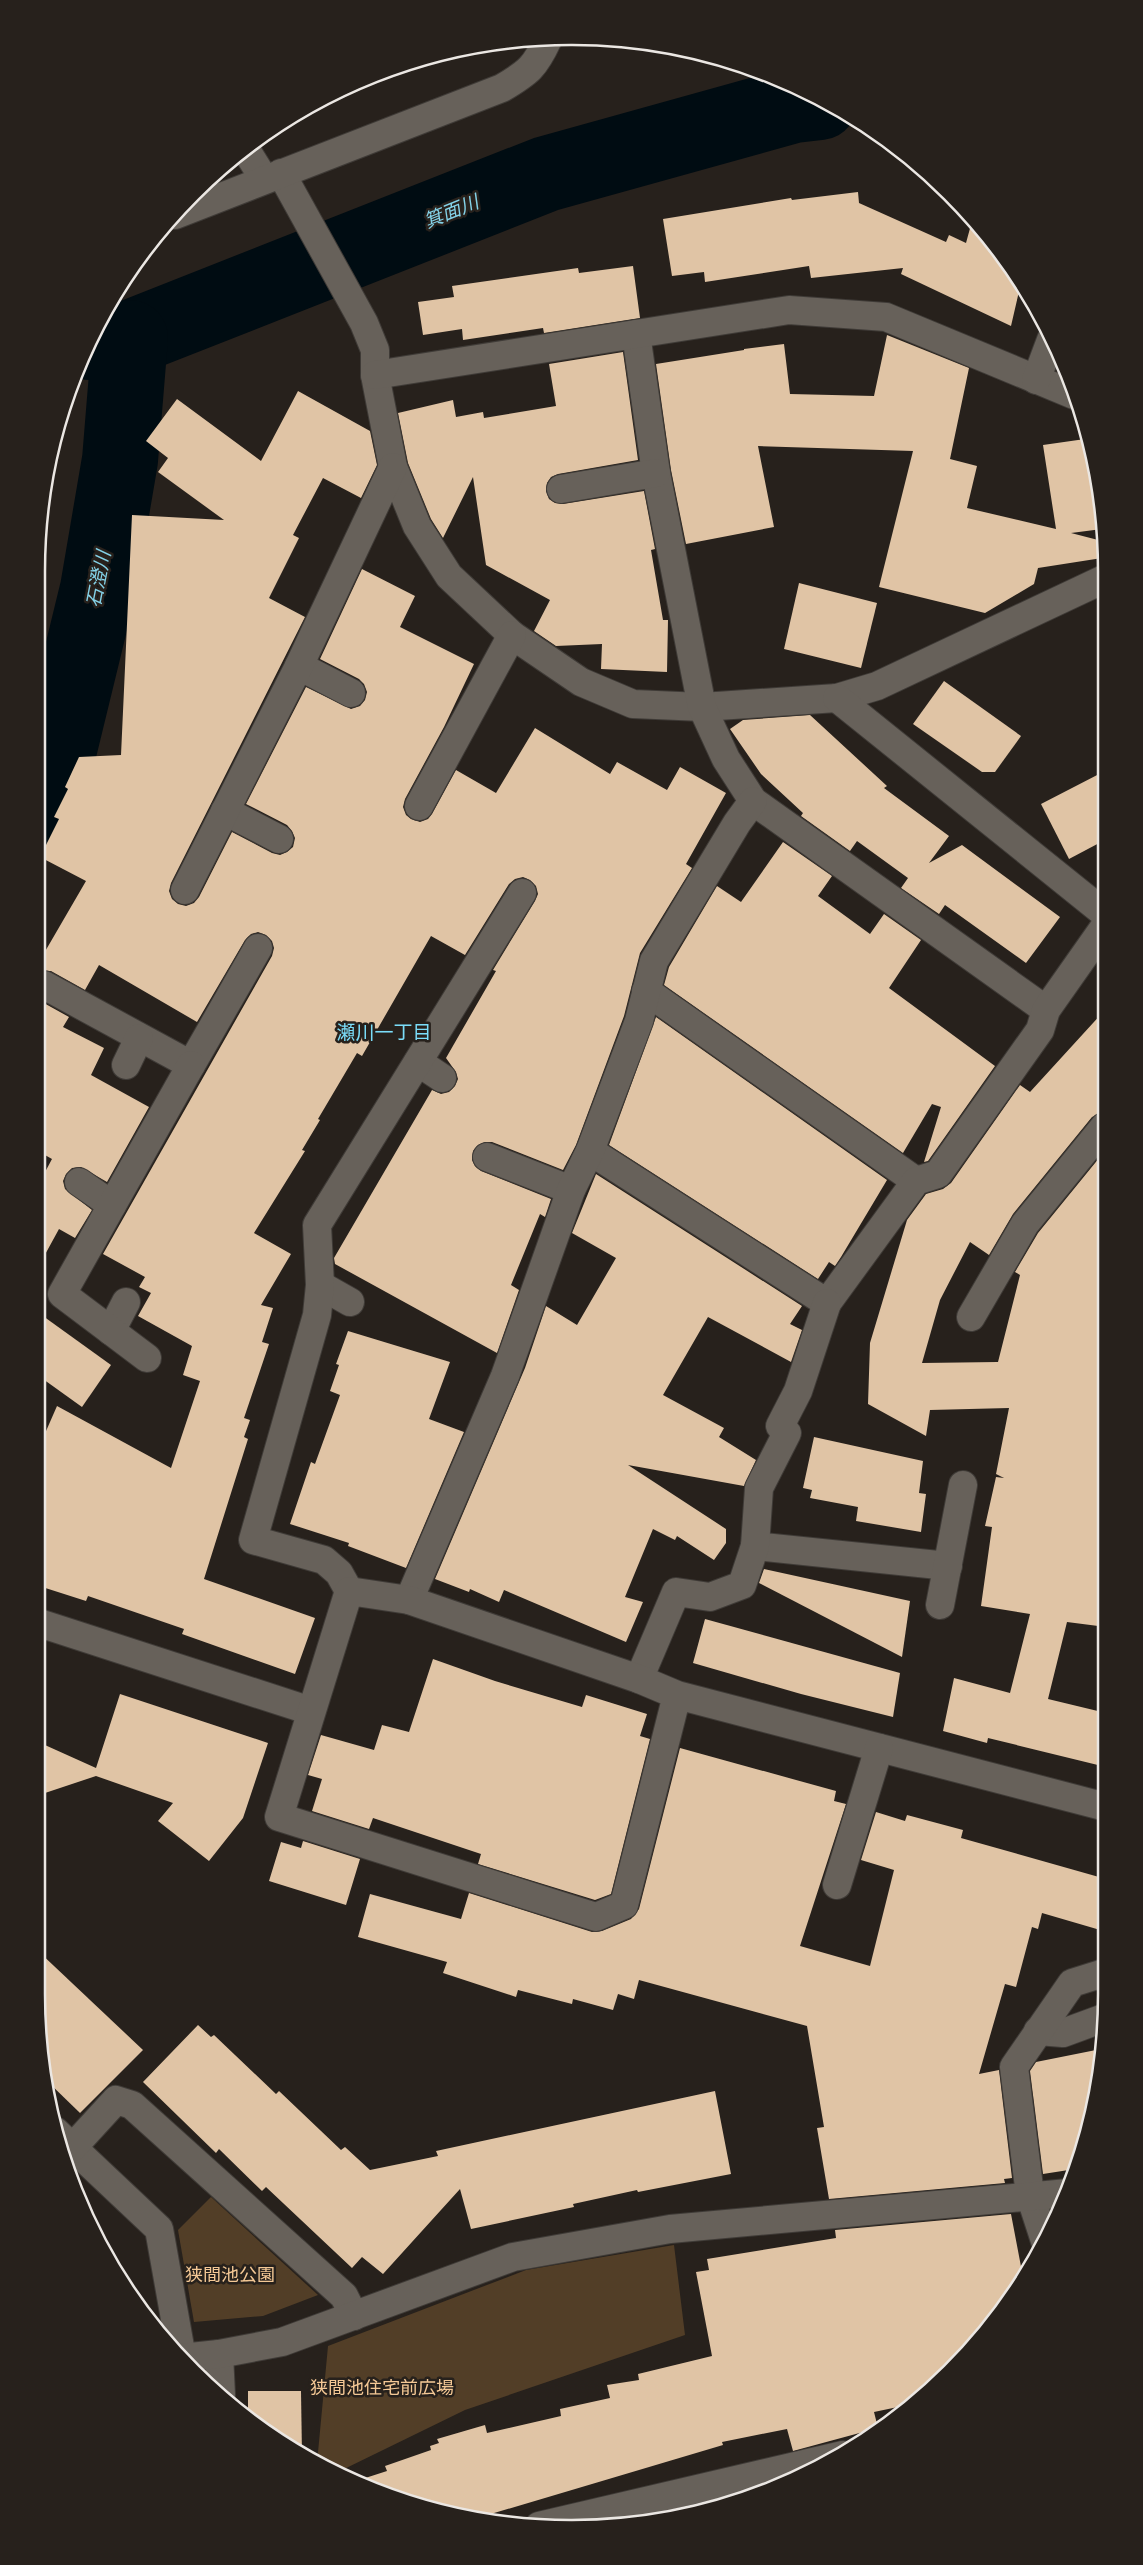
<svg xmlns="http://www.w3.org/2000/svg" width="1143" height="2565" viewBox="0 0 1143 2565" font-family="Quicksand,'Noto Sans JP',sans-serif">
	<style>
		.green { fill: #523e27 }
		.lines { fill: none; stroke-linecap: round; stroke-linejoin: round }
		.river { stroke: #000c12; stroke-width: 76 }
		.building { fill: #e0c4a5 }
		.minor-casing { stroke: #3f3b37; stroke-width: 30 }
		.minor { stroke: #67615a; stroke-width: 28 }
		.labels { text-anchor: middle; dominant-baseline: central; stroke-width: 5; stroke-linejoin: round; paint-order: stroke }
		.park-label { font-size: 18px; fill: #f4c895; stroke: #27211c }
		.water-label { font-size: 19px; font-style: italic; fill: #84d2e8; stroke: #27211c }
		.neighbourhood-label { font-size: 19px; fill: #7bddf9; stroke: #27211c }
		.rim { fill: none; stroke: #ebe7e3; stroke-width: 2.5 }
	</style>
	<rect width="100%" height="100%" fill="#27211c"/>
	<g class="green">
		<polygon points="211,2197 318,2295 263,2316 194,2322 178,2230"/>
		<polygon points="674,2245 685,2335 465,2410 338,2472 317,2463 328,2346 526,2270"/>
	</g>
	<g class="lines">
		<g class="river">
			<polyline points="90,342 130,338 546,174 794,105 820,102"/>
			<polyline points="36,813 59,749 98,589 120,460 130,338"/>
		</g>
	</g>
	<g class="building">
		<polygon points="858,192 859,203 946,242 949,235 966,243 972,221 996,245 1020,287 1011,326 901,274 903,268 811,278 809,266 705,282 704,272 672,276 663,219 791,198 792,200"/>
		<polygon points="633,266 640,318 544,333 543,328 463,340 462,329 423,335 418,302 454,297 452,286 578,268 579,273"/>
		<polygon points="887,335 969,368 950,459 977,466 967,508 1056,529 1043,445 1085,439 1102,501 1102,529 1071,533 1102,541 1102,558 1038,568 1034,584 985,613 879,587 913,451 758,446 774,527 686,544 671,470 656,364 744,350 744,349 784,344 790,394 874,396"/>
		<polygon points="623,352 638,460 558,474 551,477 547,483 546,491 549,499 555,503 563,504 644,491 655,549 651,550 663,620 668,620 667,672 601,669 602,644 556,646 534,631 550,600 486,565 473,477 443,538 431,519 408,463 398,413 453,400 456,417 483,412 484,418 556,406 549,364"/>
		<polygon points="298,391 370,431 377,465 361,498 323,478 293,535 299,538 269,598 305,617 171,883 169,891 172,899 178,904 186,906 194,903 199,897 232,832 272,853 280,855 287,852 293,847 295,838 292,831 287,825 246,804 306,687 351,709 360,706 365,700 367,692 364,684 359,679 320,659 362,569 415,596 400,627 474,664 444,727 405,799 403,807 406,815 411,819 420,822 428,819 432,814 456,770 496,793 535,728 610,774 617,762 667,790 680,767 726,793 686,864 692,868 640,953 624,1016 576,1145 563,1170 492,1142 485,1142 478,1145 473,1151 472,1160 475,1166 481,1171 551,1199 545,1217 540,1214 511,1285 519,1290 497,1353 335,1264 334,1258 432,1090 441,1094 449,1092 455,1086 458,1079 456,1072 446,1058 496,971 493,970 535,901 538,894 536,886 530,880 523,877 515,879 509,884 465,955 431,936 362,1056 357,1053 318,1119 320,1120 302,1150 305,1151 254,1233 291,1254 261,1305 273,1308 262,1342 269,1344 244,1418 250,1420 244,1437 248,1439 204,1579 315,1618 295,1674 182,1634 184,1629 88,1596 86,1601 36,1585 36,1454 57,1406 171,1468 200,1381 183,1375 192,1346 138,1316 151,1293 139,1287 145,1277 103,1254 272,956 274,948 272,941 266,935 258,932 251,934 245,940 197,1022 99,965 85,990 51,971 36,971 36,967 86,881 40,857 59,819 54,817 68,789 65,787 79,757 121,755 132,515 224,520 158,472 168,458 146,441 177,399 261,461"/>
		<polygon points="799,583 877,603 861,668 784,649"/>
		<polygon points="944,681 1021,736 995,772 982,772 913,724"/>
		<polygon points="810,715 887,786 884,788 949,836 929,863 962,845 1060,917 1026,963 945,905 939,914 901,888 908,878 857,841 850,851 801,816 803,813 761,774 730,729 743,720"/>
		<polygon points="1103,772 1103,841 1069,859 1041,804"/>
		<polygon points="783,842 832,876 818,896 870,934 884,914 921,940 889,988 995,1066 928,1161 924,1162 941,1107 932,1104 903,1153 664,985 669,967 717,886 741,902"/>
		<polygon points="36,1002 42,1002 69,1017 63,1027 104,1048 91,1075 149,1107 107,1182 81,1167 72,1168 66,1174 63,1181 65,1189 92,1210 75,1238 59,1229 36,1271 36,1189 52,1159 36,1150"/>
		<polygon points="1104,1011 1104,1112 1092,1117 1013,1214 989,1255 970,1242 940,1300 922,1363 998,1362 1020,1275 1015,1272 1038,1233 1104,1152 1106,1627 1067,1622 1048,1699 1106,1713 1106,1767 988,1738 987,1743 943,1731 954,1678 1010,1693 1030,1614 981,1606 992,1527 985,1526 996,1477 1004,1478 996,1474 1009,1408 930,1410 926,1436 868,1404 870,1343 907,1220 926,1194 943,1189 951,1183 1020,1085 1030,1092"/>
		<polygon points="656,1017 887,1180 841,1257 835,1266 829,1262 818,1279 609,1145"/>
		<polygon points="596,1174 802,1306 790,1324 802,1330 791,1362 708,1317 663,1395 724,1428 719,1437 756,1460 744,1486 628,1465 726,1529 726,1543 714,1560 677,1536 675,1540 653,1529 625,1597 643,1602 626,1642 504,1590 499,1602 470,1589 469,1592 435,1579 525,1368 546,1306 577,1325 616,1258 572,1233"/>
		<polygon points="36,1311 111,1365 82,1407 36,1374"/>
		<polygon points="348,1331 450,1362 429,1419 464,1432 406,1568 348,1546 349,1543 290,1524 311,1462 315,1464 340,1395 330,1391 339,1365 336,1364"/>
		<polygon points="814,1437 923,1461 919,1493 926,1494 921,1532 856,1521 858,1507 810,1498 812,1490 803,1488"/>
		<polygon points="764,1569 910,1601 902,1657 759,1583"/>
		<polygon points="705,1619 900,1673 893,1717 801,1694 693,1663"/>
		<polygon points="433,1659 495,1681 582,1707 586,1695 647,1714 640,1736 650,1739 611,1894 595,1900 478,1864 481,1854 373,1818 369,1829 312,1811 322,1779 308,1775 321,1735 374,1750 382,1725 409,1732"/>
		<polygon points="120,1694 268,1743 243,1818 209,1861 158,1821 173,1803 96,1776 36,1796 36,1741 96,1768"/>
		<polygon points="680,1748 836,1791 834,1801 846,1804 800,1946 870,1966 894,1870 861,1860 876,1812 905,1821 907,1815 963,1830 961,1838 1106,1879 1107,1932 1042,1913 1038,1929 1032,1927 1016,1987 1005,1984 979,2074 999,2070 1012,2178 1004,2179 1005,2183 829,2199 817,2128 824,2127 807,2026 639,1980 634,1999 618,1994 613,2010 573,1999 572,2004 518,1990 516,1997 443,1973 447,1962 358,1937 370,1894 461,1919 469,1893 592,1932 602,1931 631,1919 639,1909"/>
		<polygon points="303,1841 360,1859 346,1905 269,1881 281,1842 301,1848"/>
		<polygon points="36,1949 143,2050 80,2113 45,2079 36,1994"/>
		<polygon points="198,2025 211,2037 214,2035 276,2094 279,2091 341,2150 345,2147 370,2170 438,2156 436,2151 715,2091 731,2174 638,2192 637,2190 573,2204 574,2207 471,2229 460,2189 383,2274 362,2257 352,2268 266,2187 262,2191 219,2149 216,2153 143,2082"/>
		<polygon points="1101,2049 1097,2098 1075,2169 1043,2174 1030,2071 1036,2062"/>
		<polygon points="1011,2214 1023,2277 974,2347 912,2404 874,2412 878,2428 793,2451 787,2429 722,2442 723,2445 474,2519 399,2500 356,2481 387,2471 385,2466 431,2450 430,2446 439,2443 437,2439 485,2425 487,2433 561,2416 560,2409 610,2398 607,2385 639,2380 638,2374 712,2356 696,2272 709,2270 707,2259 836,2238 835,2230"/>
		<polygon points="248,2391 301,2391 302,2456 248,2420"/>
	</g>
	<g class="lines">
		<defs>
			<g id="minor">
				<polyline points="246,150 264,179"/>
				<polyline points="281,173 364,323 375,350 375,375 393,467 417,526 449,576 512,635 581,682 633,704 702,707 837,698 877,686 1102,580"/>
				<path d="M175 215 502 88C529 72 535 67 548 39"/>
				<polyline points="636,334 656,473 702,707 726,759 753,801 1046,1010"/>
				<polyline points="375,375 789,310 886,317 1074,395"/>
				<polyline points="1036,380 1051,340"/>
				<polyline points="561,489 656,473"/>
				<polyline points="299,666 351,693"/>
				<polyline points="837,698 1103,912"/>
				<polyline points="419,806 512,635"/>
				<polyline points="225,811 279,839"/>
				<polyline points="185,890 299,666 393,467"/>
				<polyline points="36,987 44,985 191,1065 258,948"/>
				<polyline points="646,991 916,1181"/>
				<polyline points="418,1062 442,1078"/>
				<polyline points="126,1065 139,1038"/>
				<polyline points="590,1151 827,1303 916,1181 938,1174 1040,1030 1046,1010 1103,929"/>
				<polyline points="487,1157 571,1190"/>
				<polyline points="79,1182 112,1205"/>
				<polyline points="320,1285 350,1302"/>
				<polyline points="971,1317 1025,1224 1104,1127"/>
				<polyline points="111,1331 126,1302"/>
				<polyline points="147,1358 62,1294 191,1065"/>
				<polyline points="755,1546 948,1566"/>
				<polyline points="349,1591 339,1573 324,1560 253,1540 317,1315 320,1285 317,1225 522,893"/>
				<polyline points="409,1600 505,1376 571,1190 590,1151 639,1021 654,961 737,823 753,801"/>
				<polyline points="940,1605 963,1485"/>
				<polyline points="36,1622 311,1711"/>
				<polyline points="639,1679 676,1592 710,1597 742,1585 755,1546 759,1488 787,1433 780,1426 798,1391 827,1303"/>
				<polyline points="677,1695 624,1905 596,1917 279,1817 349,1591 409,1600 639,1679 677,1695 1106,1807"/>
				<polyline points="837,1885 879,1748"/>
				<polyline points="1038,2031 1063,2033 1104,2018"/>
				<polyline points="55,2131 159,2229 182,2358"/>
				<polyline points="73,2147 116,2100 132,2105 344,2296 354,2316"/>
				<polyline points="1045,2241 1030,2195 1014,2067 1072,1983 1107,1972"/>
				<polyline points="219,2354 221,2395"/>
				<polyline points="181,2358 219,2354 282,2342 513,2257 670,2229 1068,2193"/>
				<polyline points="539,2526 843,2455"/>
			</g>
		</defs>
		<use href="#minor" class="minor-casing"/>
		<use href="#minor" class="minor"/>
	</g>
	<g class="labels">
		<g class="park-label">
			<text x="230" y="2274">狭間池公園</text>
			<text x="382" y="2387">狭間池住宅前広場</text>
		</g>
		<g class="water-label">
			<text transform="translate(451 211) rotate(-22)">箕面川</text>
			<text transform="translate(98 579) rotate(-79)">石澄川</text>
		</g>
		<g class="neighbourhood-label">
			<text x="384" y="1032">瀬川一丁目</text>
		</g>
	</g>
	<path d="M0 0H1143V2565H0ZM571 45H572A526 526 0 0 1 1098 571V1994A526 526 0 0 1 572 2520H571A526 526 0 0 1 45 1994V571A526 526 0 0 1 571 45Z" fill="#27211c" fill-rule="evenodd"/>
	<path class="rim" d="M571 45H572A526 526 0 0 1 1098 571V1994A526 526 0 0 1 572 2520H571A526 526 0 0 1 45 1994V571A526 526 0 0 1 571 45Z"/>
</svg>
